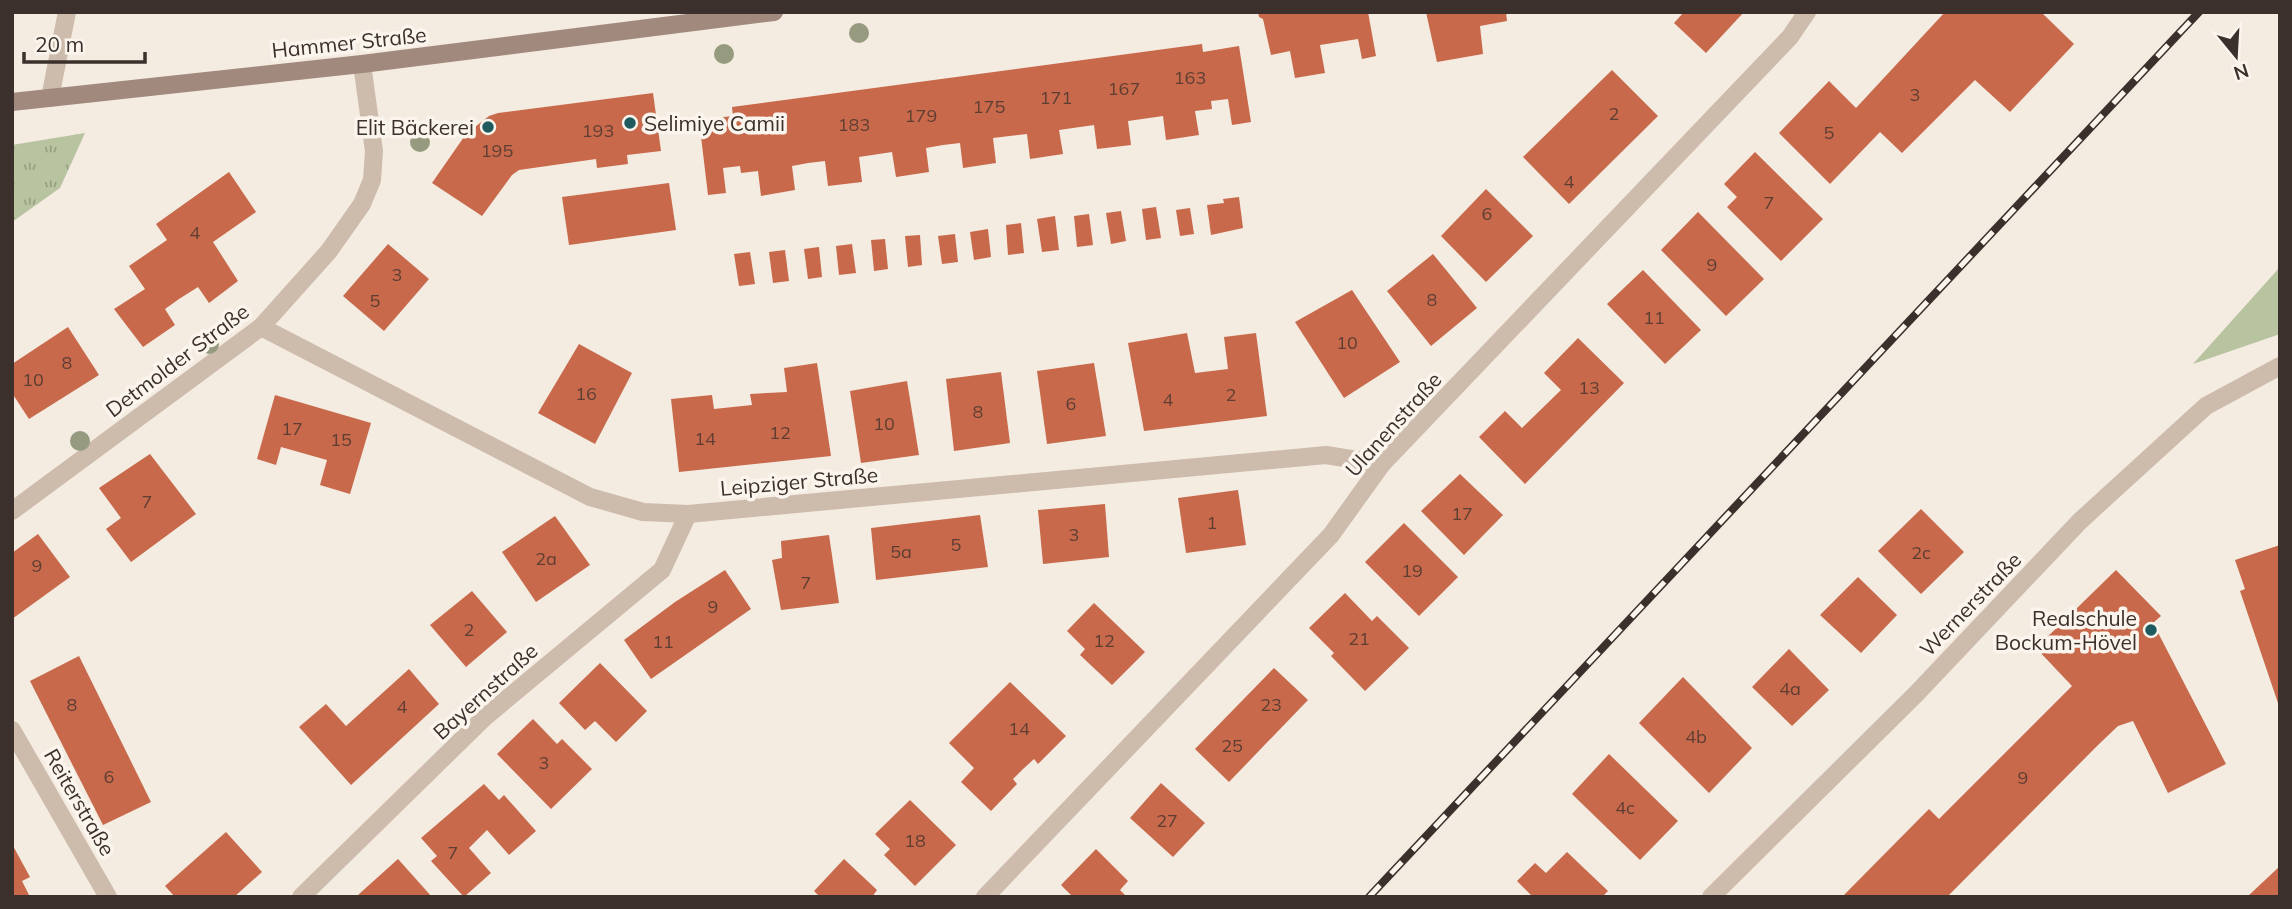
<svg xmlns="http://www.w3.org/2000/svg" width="2292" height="909" viewBox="0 0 2292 909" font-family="Mulish,sans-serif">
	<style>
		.grass { fill: url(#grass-tufts) }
		.park { fill: #b8c4a0 }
		.building { fill: #c8694b }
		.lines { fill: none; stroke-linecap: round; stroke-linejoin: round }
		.street { stroke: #cdbbac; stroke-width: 18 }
		.secondary { stroke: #a18a7d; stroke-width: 18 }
		.rail-casing { stroke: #3b302b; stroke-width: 8 }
		.rail { stroke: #fbf5ee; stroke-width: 5; stroke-dasharray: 16; stroke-linecap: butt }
		.tree { fill: #969b7f }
		.poi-dot { fill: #1f5a5e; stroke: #fbf5ee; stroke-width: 2.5 }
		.labels { text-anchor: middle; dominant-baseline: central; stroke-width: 7; stroke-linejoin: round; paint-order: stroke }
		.number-label { font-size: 18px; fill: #5e3e33 }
		.street-label { font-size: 21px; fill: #3b302b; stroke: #fbf5ee }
		.poi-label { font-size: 21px; fill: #3b302b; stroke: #fbf5ee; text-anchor: end }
	</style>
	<defs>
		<pattern id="grass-tufts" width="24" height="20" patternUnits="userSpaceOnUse" patternTransform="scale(1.75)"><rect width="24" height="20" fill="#b8c4a0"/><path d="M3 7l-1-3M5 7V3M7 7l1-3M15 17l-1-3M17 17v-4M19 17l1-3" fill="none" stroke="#97a083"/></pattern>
	</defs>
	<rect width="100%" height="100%" fill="#f4ebe1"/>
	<polygon class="grass" points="85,133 60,188 12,222 12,145"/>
	<polygon class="park" points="2280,267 2280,334 2193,364"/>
	<g class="building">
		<polygon points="1258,12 1368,12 1376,56 1362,59 1358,39 1320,45 1325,73 1295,78 1290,51 1271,55 1263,19 1259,17"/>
		<polygon points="1426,12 1506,12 1507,21 1480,26 1483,54 1437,62"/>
		<polygon points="1684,12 1744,12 1706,53 1674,23"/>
		<polygon points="1945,12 2041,12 2074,44 2010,112 1975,80 1902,153 1880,132 1830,184 1779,133 1829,81 1856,108"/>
		<polygon points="1202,44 1203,52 1239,46 1251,122 1232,125 1228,99 1211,101 1212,109 1195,111 1199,135 1166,140 1163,116 1128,121 1131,145 1097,149 1094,125 1059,130 1063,154 1030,159 1027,134 993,138 996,163 963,168 960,143 943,145 926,148 929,172 896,177 892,152 859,157 862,182 828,186 825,161 808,163 792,166 795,190 761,196 758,171 741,173 740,166 723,168 726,193 708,195 699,120 733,116 732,107"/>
		<polygon points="1612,70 1658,116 1569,204 1523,157"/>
		<polygon points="653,93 661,151 627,155 628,164 597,168 596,159 519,170 512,175 482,216 432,183 466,134 489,116 498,113"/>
		<polygon points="1755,152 1823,219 1781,261 1727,207 1737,197 1724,184"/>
		<polygon points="229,172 256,212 213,242 238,281 209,303 198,287 179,299 165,309 175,325 143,347 114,309 145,289 129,266 167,240 156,224"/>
		<polygon points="669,183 676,230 569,245 562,197"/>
		<polygon points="1486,189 1533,236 1486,282 1441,236"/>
		<polygon points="1239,197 1243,228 1211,235 1207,205 1224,203 1223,199"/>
		<polygon points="1156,207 1161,238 1146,240 1142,209"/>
		<polygon points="1190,208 1194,234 1180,236 1176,210"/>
		<polygon points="1121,211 1126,241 1111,244 1106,213"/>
		<polygon points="1698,212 1764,279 1726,316 1661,250"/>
		<polygon points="1089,214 1093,245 1077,247 1074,216"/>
		<polygon points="1055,216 1059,250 1042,252 1037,219"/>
		<polygon points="1021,223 1024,253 1008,255 1006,225"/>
		<polygon points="988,229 991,257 974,260 970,232"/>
		<polygon points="955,234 958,262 942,264 938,236"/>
		<polygon points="920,235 922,265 908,267 905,236"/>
		<polygon points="885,239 888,269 874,271 871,240"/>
		<polygon points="388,244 429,279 384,331 343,296"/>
		<polygon points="852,244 856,273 839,275 836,246"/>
		<polygon points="819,247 822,277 808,279 804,249"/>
		<polygon points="785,250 789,281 773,283 769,252"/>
		<polygon points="750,252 755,284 739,286 734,254"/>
		<polygon points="1433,254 1477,308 1431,346 1387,291"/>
		<polygon points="1643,270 1701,330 1665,364 1607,304"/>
		<polygon points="1352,290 1400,362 1344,398 1295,322"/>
		<polygon points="68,327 99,375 29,419 12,393 12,364"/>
		<polygon points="1187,333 1195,373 1228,369 1224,337 1256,333 1267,416 1144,431 1128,343"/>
		<polygon points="1578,338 1624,383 1525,484 1479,437 1505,411 1522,428 1561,390 1544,373"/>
		<polygon points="579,344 632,373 595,444 538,413"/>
		<polygon points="817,363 831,456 679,472 671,399 712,395 714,409 752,405 750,394 787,392 784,368"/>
		<polygon points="1094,363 1106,436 1047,444 1037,371"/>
		<polygon points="1001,372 1010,443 954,451 946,379"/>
		<polygon points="907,381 919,455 861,463 850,391"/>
		<polygon points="275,395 371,423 350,494 320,485 327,460 281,447 276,465 257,459"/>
		<polygon points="150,454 196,514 131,562 106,529 121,518 99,488"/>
		<polygon points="1460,474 1503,515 1464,555 1421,511"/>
		<polygon points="1238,490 1246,545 1186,553 1178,498"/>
		<polygon points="1105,504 1109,557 1043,564 1038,510"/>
		<polygon points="1921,509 1964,552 1921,594 1878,551"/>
		<polygon points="980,515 988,567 876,580 871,528"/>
		<polygon points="555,516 590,565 536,602 502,552"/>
		<polygon points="1404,523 1458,577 1419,616 1365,562"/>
		<polygon points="38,534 70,577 12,619 12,553"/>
		<polygon points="829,535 839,603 781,610 772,560 782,558 781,541"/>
		<polygon points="2280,545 2280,706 2279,706 2240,591 2245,589 2235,560"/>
		<polygon points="725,570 751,609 651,679 624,640 675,602"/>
		<polygon points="2116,570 2161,616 2153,623 2226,764 2168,793 2133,721 2118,726 2098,745 1947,897 1842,897 1929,809 1939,819 2072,686 2036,648"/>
		<polygon points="1858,577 1897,615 1861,653 1820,615"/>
		<polygon points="472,591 507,632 466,667 430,625"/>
		<polygon points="1345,593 1372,621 1377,616 1409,648 1365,691 1331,656 1334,653 1309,628"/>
		<polygon points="1094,603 1145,652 1112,685 1080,655 1085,649 1067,631"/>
		<polygon points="1789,649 1829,690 1792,726 1752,687"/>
		<polygon points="79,656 151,802 103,825 30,681"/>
		<polygon points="600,663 647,711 616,742 595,721 585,730 559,703"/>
		<polygon points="1274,668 1308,700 1229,782 1195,749"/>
		<polygon points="409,669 439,704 351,785 299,727 326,704 346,726"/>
		<polygon points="1683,677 1752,748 1709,793 1639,723"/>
		<polygon points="1010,682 1066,736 1038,764 1034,759 1022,770 1013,779 1017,784 991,811 961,782 974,768 949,743"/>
		<polygon points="533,719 557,744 562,739 592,769 551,809 497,754"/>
		<polygon points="1609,754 1678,821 1640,860 1572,794"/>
		<polygon points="1161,783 1205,823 1173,857 1130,818"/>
		<polygon points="484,784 499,800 504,795 536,831 509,855 487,830 469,848 491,873 464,897 431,861 437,856 421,838"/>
		<polygon points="910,800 956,845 915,886 884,855 890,849 875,834"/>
		<polygon points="226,832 262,872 234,897 175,897 165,886"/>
		<polygon points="12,844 30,877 22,881 30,897 12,897"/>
		<polygon points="1096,849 1128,881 1120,890 1127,897 1073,897 1061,885"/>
		<polygon points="1567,852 1608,891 1602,897 1533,897 1517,881 1535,863 1546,873"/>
		<polygon points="398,859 432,897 360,897 358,895"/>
		<polygon points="844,859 877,890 872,897 820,897 814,891"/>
		<polygon points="2280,866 2280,897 2247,897"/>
	</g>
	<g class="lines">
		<g class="street">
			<polyline points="50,98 67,12"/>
			<polyline points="261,327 590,497 643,512 688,514 1326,455 1382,464"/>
			<polyline points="12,511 261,327 329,251 362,204 372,180 374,151 362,64"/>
			<polyline points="12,730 108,897"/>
			<polyline points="301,897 485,717 662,570 688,514"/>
			<polyline points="985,897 1331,535 1382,464 1790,37 1807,12"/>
			<polyline points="1711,897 1916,694 2080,521 2206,406 2280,366"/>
		</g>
		<polyline class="secondary" points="12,102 362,64 774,12"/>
		<defs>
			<polyline id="rail" points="1369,897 2199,12"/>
		</defs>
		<use href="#rail" class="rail-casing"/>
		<use href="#rail" class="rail"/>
	</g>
	<g class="tree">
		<circle cx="859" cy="33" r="10"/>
		<circle cx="724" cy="54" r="10"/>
		<circle cx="420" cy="142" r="10"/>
		<circle cx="209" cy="344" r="10"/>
		<circle cx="80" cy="441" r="10"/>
	</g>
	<g class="poi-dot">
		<circle cx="630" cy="123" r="7"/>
		<circle cx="488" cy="127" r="7"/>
		<circle cx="2151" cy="630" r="7"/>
	</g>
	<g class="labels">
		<g class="number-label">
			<text x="1190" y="77">163</text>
			<text x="1124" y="88">167</text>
			<text x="1915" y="94">3</text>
			<text x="1056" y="97">171</text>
			<text x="989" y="106">175</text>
			<text x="1614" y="113">2</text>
			<text x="921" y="115">179</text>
			<text x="854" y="124">183</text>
			<text x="598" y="130">193</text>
			<text x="1829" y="132">5</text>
			<text x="497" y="150">195</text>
			<text x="1569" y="181">4</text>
			<text x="1769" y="202">7</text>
			<text x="1487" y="213">6</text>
			<text x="195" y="232">4</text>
			<text x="1712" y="264">9</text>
			<text x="397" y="274">3</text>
			<text x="1432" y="299">8</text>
			<text x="375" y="300">5</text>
			<text x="1654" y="317">11</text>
			<text x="1347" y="342">10</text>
			<text x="67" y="362">8</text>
			<text x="33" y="379">10</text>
			<text x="1589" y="387">13</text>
			<text x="586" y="393">16</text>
			<text x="1231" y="394">2</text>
			<text x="1168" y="399">4</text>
			<text x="1071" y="403">6</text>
			<text x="978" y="411">8</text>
			<text x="884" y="423">10</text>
			<text x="292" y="428">17</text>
			<text x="780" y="432">12</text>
			<text x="705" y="438">14</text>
			<text x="341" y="439">15</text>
			<text x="147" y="501">7</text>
			<text x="1462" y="513">17</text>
			<text x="1212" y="522">1</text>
			<text x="1074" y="534">3</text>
			<text x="956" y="544">5</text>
			<text x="901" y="551">5a</text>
			<text x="1921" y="552">2c</text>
			<text x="546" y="558">2a</text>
			<text x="37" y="565">9</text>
			<text x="1412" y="570">19</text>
			<text x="806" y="582">7</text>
			<text x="713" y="606">9</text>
			<text x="469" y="629">2</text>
			<text x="1359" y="638">21</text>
			<text x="1104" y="640">12</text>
			<text x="663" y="641">11</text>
			<text x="1790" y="688">4a</text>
			<text x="72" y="704">8</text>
			<text x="1271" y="704">23</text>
			<text x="402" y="706">4</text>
			<text x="1019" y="728">14</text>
			<text x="1696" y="736">4b</text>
			<text x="1232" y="745">25</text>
			<text x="544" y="762">3</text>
			<text x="109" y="776">6</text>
			<text x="2023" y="777">9</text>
			<text x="1625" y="807">4c</text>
			<text x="1167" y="820">27</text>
			<text x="915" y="840">18</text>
			<text x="453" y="852">7</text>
		</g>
		<g class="street-label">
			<text transform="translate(349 42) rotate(-6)">Hammer Straße</text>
			<text transform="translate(177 360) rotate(-37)">Detmolder Straße</text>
			<text transform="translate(1393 424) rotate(-48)">Ulanenstraße</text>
			<text transform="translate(799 481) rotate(-5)">Leipziger Straße</text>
			<text transform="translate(1970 604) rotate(-46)">Wernerstraße</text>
			<text transform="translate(485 691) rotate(-42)">Bayernstraße</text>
			<text transform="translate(80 802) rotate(60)">Reiterstraße</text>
		</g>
		<g class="poi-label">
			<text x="644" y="123" text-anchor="start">Selimiye Camii</text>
			<text x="474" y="127">Elit Bäckerei</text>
			<text x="2137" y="618">Realschule<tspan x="2137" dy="24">Bockum-Hövel</tspan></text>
		</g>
	</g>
	<rect width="2292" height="909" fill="none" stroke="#3b302b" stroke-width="28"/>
	<g transform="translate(2236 56) rotate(162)" stroke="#fbf5ee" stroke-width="5" paint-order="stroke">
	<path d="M0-5L12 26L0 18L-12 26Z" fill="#3b302b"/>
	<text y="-10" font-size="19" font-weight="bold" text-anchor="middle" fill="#3b302b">N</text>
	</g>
	<path d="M24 52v10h121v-10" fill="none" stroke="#3b302b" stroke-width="3.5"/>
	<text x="35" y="52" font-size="21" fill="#3b302b" stroke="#fbf5ee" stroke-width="5" paint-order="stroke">20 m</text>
</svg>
